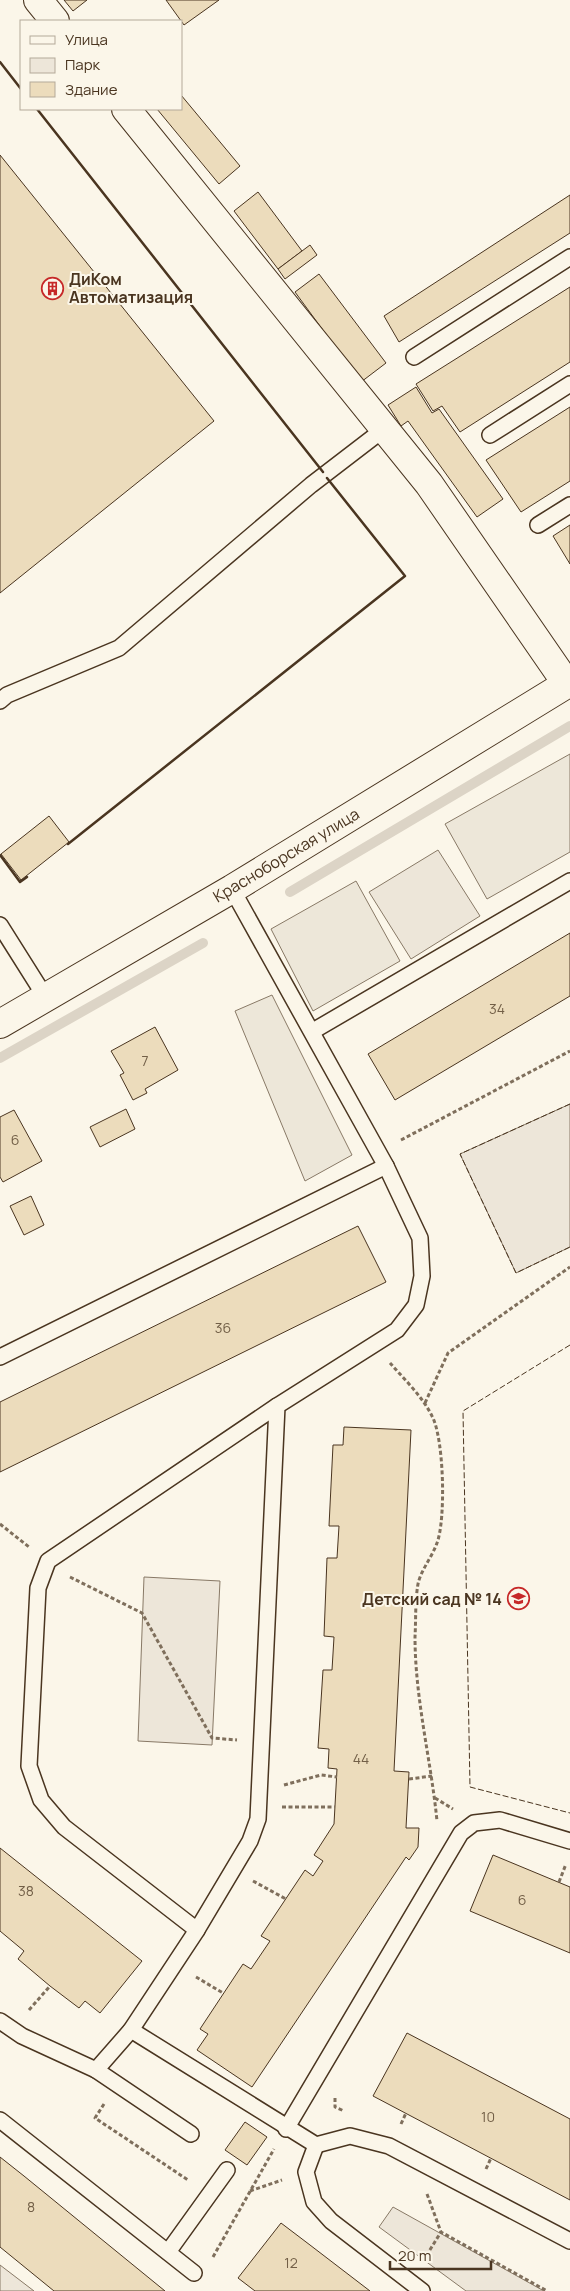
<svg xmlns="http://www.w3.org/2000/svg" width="570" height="2291" viewBox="0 0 570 2291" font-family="Manrope,sans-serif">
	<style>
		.green { fill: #ede6d9; stroke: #887966 }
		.parking { fill: #ede7d9; stroke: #887966 }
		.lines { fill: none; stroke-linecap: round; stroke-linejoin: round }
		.stream { stroke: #dcd4c6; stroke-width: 10 }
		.building { fill: #ecdcbc; stroke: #4a3520 }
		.service-casing { stroke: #4a3520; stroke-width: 18 }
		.minor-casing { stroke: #4a3520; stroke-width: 30 }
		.tertiary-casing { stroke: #4a3520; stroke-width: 30 }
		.path { stroke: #7f6f5c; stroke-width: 3; stroke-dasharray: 4 2.5; stroke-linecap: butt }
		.service { stroke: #fbf6e9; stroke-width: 15 }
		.minor { stroke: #fbf6e9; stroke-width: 28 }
		.tertiary { stroke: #fbf6e9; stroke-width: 28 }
		.fence { stroke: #4a3520; stroke-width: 1; stroke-dasharray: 6 2.5; stroke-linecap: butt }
		.wall { stroke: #4a3520; stroke-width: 2.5 }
		.labels { text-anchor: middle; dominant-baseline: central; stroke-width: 4; stroke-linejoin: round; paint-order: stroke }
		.number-label { font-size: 14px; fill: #725f47 }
		.poi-label { font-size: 16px; font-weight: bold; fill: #4a3520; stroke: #fbf6e9; text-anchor: start }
		.street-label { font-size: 16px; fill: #4a3520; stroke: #fbf6e9 }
	</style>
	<rect width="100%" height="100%" fill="#fbf6e9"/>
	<g class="green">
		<polygon points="438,850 480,916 411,959 369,892"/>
		<polygon points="570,1104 570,1247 516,1273 460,1154"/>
		<polygon points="144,1577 220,1581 212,1745 138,1741"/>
		<polygon points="393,2207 544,2291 466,2291 379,2227"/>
		<polygon points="0,2265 34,2291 0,2291"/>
	</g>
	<g class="parking">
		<polygon points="570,754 570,852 487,899 445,824"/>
		<polygon points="356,881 400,961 313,1011 271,929"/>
		<polygon points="272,995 352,1155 305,1181 235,1011"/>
	</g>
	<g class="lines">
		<g class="stream">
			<polyline points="290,892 570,726"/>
			<polyline points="0,1058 203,943"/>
		</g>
	</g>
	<g class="building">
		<polygon points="64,0 87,0 73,11"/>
		<polygon points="166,0 219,0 184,25"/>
		<polygon points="181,95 240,166 219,184 157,109 181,109"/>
		<polygon points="0,155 214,421 0,593"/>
		<polygon points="258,192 302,251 278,269 234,211"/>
		<polygon points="570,195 570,233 399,342 384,316"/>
		<polygon points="310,245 317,255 285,279 278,269"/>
		<polygon points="319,274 386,363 361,382 295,292"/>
		<polygon points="570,287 570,362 460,432 442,406 433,411 416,384"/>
		<polygon points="416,387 432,413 439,409 503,499 477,517 408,421 401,426 388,405"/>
		<polygon points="570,407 570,481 521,512 486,460"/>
		<polygon points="570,525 570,564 553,536"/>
		<polygon points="49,816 69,842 21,880 1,854"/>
		<polygon points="570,933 570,996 395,1100 368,1054"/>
		<polygon points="155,1027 178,1070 145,1089 147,1093 133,1100 120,1075 124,1073 111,1051"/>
		<polygon points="126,1109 135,1129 100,1147 90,1127"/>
		<polygon points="14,1110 42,1161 3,1182 0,1177 0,1117"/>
		<polygon points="31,1196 44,1225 24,1235 10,1206"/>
		<polygon points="358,1226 386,1282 0,1472 0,1402"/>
		<polygon points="344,1427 411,1430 394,1771 409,1772 406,1828 419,1828 418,1847 409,1860 406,1857 252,2087 197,2050 208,2034 200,2029 243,1964 251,1969 270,1941 261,1936 305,1870 313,1876 323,1861 314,1855 334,1824 337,1769 328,1768 329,1749 318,1748 323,1670 332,1670 334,1637 324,1636 327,1558 337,1558 339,1526 329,1526 333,1445 343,1445"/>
		<polygon points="0,1848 142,1961 100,2013 85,2001 79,2008 50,1986 18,1959 24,1951 0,1931"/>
		<polygon points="493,1855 570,1887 570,1953 470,1911"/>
		<polygon points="407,2033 570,2119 570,2200 373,2096"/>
		<polygon points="245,2122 267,2137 247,2165 225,2150"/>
		<polygon points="0,2157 24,2176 165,2291 54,2291 0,2247"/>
		<polygon points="281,2223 310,2245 370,2291 255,2291 238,2278"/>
	</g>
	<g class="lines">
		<defs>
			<g id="service">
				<polyline points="414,357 570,257"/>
				<polyline points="490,435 570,384"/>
				<polyline points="538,525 570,505"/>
				<polyline points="0,701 7,695 119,648 311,485 384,429"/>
				<polyline points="0,925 46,998"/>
				<polyline points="313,1031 570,881"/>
				<polyline points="0,1357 386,1166"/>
				<polyline points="197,1930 64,1827 41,1800 29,1766 38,1588 48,1561 277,1406"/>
				<polyline points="0,2021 22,2036 96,2070 131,2030 197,1930 250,1841 258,1819 277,1406 397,1330 416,1305 422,1276 420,1238 386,1166 232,889"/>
				<polyline points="131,2030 316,2145 350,2136 389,2146 570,2241"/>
				<polyline points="96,2070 191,2134"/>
				<polyline points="0,2120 194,2273"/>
				<polyline points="286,2129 461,1833 474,1823 500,1820 570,1841"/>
				<polyline points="316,2145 306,2172 314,2202 331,2221 422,2291"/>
				<polyline points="168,2252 227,2170"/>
			</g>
			<g id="minor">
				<polyline points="38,0 55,21"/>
				<polyline points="126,109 429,484 567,684"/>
			</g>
			<polyline id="tertiary" points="0,1024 232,889 570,682"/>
		</defs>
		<use href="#service" class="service-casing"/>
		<use href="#minor" class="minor-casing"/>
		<use href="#tertiary" class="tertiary-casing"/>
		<g class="path">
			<polyline points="401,1140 570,1051"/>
			<path d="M390 1363C404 1379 422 1396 432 1416 444 1438 446 1519 437 1543 432 1557 421 1570 418 1584 415 1601 416 1620 415 1637 415 1699 431 1760 437 1821"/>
			<polyline points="425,1403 448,1353 570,1267"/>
			<polyline points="0,1524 29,1547"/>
			<polyline points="70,1577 142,1613 212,1738 237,1740"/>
			<polyline points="409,1779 432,1776"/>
			<polyline points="284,1785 321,1775 337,1777"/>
			<polyline points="435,1798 453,1809"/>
			<polyline points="282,1807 335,1807"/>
			<polyline points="253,1881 286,1899"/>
			<polyline points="559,1882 566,1864"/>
			<polyline points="196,1977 223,1993"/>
			<polyline points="29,2010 50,1986"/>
			<polyline points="335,2098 335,2107 344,2111"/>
			<polyline points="104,2104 95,2118 188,2180"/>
			<polyline points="401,2124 406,2113"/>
			<polyline points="486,2169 491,2158"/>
			<polyline points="250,2191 282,2180"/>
			<polyline points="427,2194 441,2232 547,2291"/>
			<polyline points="213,2257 274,2149"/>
			<polyline points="423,2261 441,2232"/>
		</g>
		<use href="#service" class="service"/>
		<use href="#minor" class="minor"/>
		<use href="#tertiary" class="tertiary"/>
		<g class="fence">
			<polyline points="570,1104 460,1154 516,1273 570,1247"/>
			<polyline points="570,1345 463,1411 470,1787 570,1813"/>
		</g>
		<g class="wall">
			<polyline points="0,62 21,89"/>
			<polyline points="37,109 323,472"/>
			<polyline points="68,844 405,576 327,478"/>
			<polyline points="0,855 20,882 27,877"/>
		</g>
	</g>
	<defs>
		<symbol id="building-ring" viewBox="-11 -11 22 22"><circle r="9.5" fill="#fbf6e9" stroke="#c62828" stroke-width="1.5"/><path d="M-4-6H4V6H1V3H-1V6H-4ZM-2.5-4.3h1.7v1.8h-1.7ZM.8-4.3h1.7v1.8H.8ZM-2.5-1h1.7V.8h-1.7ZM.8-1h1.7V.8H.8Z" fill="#c62828"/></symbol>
		<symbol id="school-ring" viewBox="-11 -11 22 22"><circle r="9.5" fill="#fbf6e9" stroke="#c62828" stroke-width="1.5"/><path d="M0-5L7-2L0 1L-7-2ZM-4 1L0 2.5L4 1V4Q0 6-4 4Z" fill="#c62828"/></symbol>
	</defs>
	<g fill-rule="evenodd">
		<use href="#building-ring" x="40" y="276" width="25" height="25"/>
		<use href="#school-ring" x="506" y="1586" width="25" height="25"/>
	</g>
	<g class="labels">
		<g class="number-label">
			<text x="497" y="1008">34</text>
			<text x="145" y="1060">7</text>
			<text x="15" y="1139">6</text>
			<text x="223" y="1327">36</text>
			<text x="361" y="1758">44</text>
			<text x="26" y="1890">38</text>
			<text x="522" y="1899">6</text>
			<text x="488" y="2116">10</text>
			<text x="31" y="2206">8</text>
			<text x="291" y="2262">12</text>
		</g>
		<g class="poi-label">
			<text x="69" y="279">ДиКом<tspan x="69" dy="18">Автоматизация</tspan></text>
			<text x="502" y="1599" text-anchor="end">Детский сад № 14</text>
		</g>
		<g class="street-label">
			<text transform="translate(286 855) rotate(-31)">Красноборская улица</text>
		</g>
	</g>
	<rect x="20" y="20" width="162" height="90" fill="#fbf6e9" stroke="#b4a999"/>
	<rect x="30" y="36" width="25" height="8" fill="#fbf6e9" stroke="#b4a999"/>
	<text x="65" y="45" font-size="15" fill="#4a3520">Улица</text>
	<rect x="30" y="58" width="25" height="15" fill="#ede6d9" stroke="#b4a999"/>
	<text x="65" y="70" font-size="15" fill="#4a3520">Парк</text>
	<rect x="30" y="82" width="25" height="15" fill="#ecdcbc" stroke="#b4a999"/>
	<text x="65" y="95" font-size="15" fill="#4a3520">Здание</text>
	<path d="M390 2261v8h101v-8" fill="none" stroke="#4a3520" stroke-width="2.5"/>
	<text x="398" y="2261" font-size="15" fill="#4a3520" stroke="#fbf6e9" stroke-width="4" paint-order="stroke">20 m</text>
</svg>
